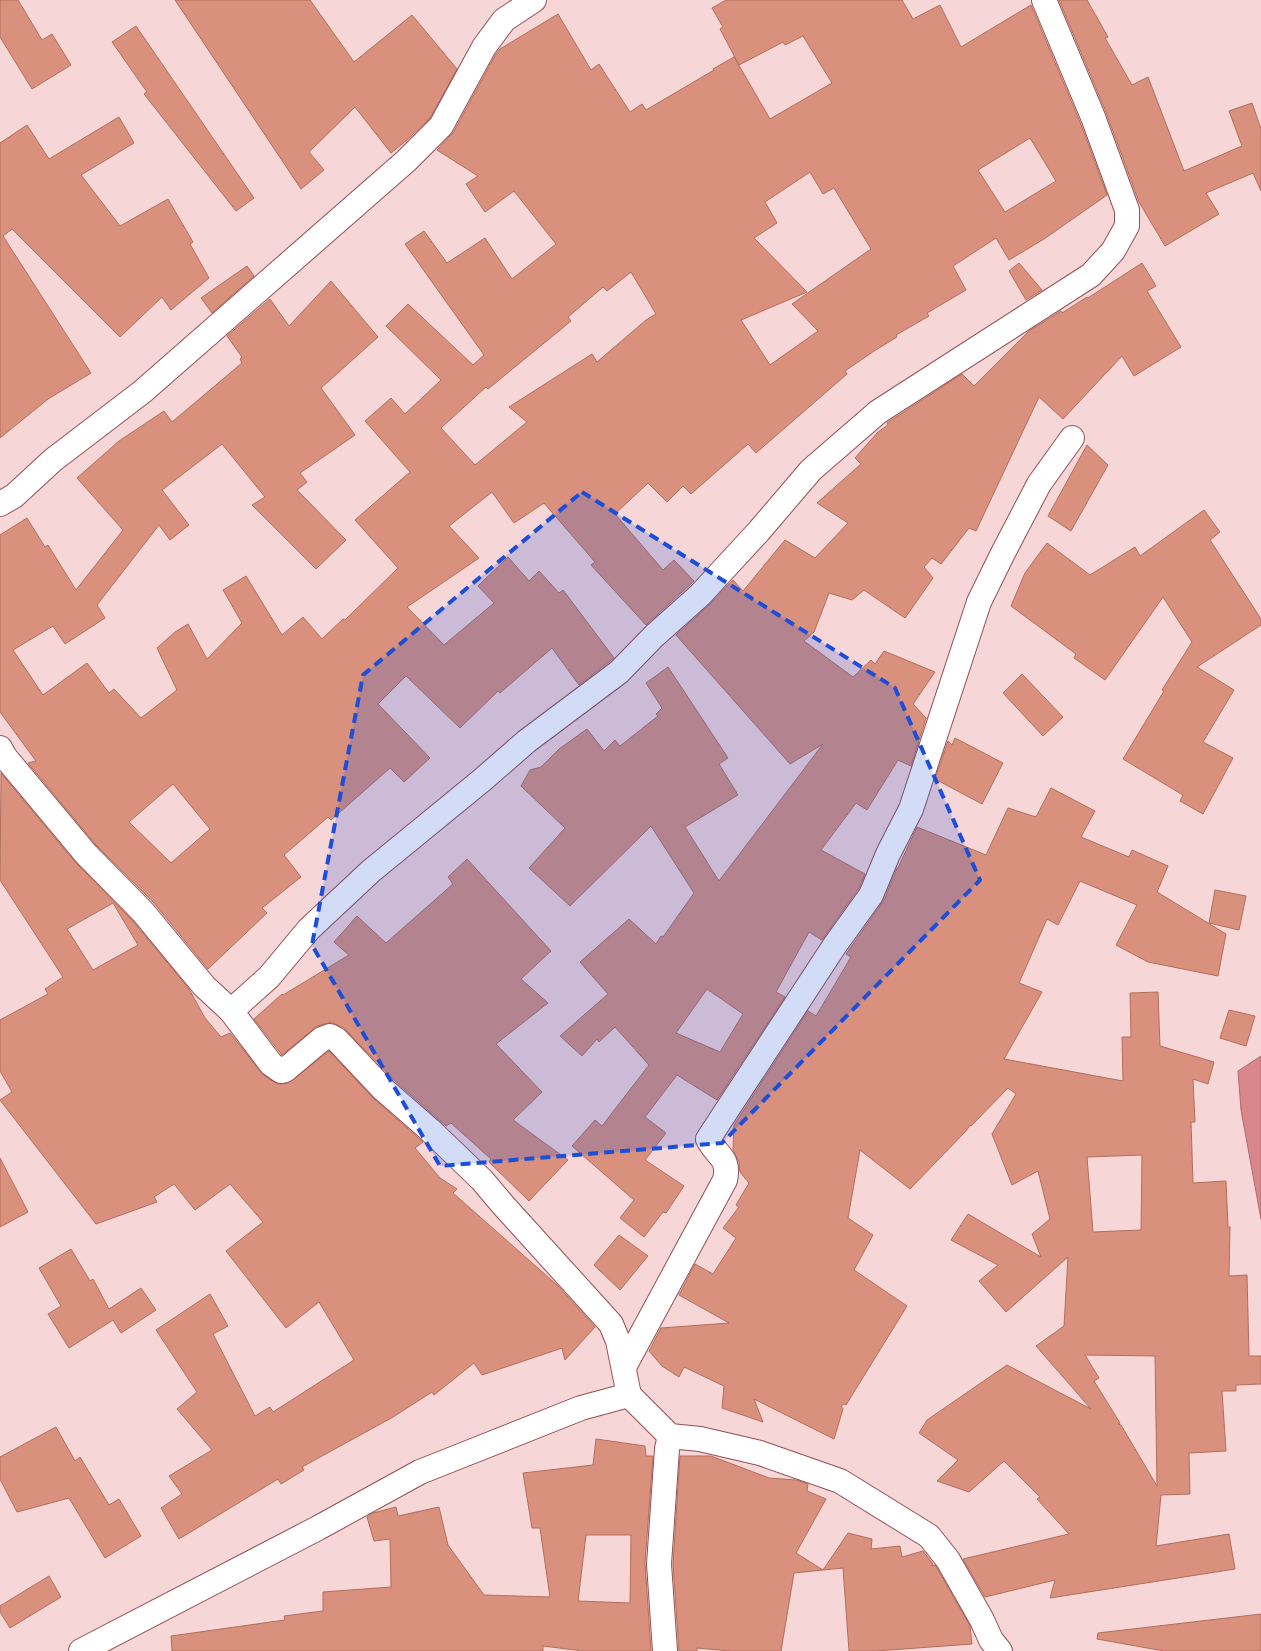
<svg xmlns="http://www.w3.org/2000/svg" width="1261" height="1651" viewBox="0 0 1261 1651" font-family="'PT Sans',sans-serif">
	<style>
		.water { fill: #da878b; stroke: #af6c6f }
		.building { fill: #d9917d; stroke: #b36e5b; fill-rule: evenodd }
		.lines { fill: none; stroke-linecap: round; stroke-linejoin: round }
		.minor-casing { stroke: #944f53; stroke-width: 26 }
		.minor { stroke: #fff; stroke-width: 24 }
		.marked { fill: #1d4ed8; fill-opacity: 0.2; stroke: #1d4ed8; stroke-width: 4; stroke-dasharray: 10 6; stroke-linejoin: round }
	</style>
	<rect width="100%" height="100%" fill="#f7d6d7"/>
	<polygon class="water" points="1261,1056 1261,1219 1241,1110 1238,1071"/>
	<g class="building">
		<polygon points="0,0 18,0 42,40 52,34 71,65 32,89 0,37"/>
		<polygon points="175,0 310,0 354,62 412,15 457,69 430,118 407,140 391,153 355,107 309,152 324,170 301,189"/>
		<path d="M726 0H902L913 19 940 5 961 47 1031 5 1080 122 1107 195 1044 239 1009 260 996 238 953 266 966 290 927 313 929 316 896 335 897 337 874 351 845 371 847 374 756 453 748 444 691 494 683 486 667 502 648 483 615 514 663 570 674 560 694 581 646 625 591 565 595 562 544 503 514 523 492 492 449 526 479 558 407 607 444 645 494 603 478 586 508 557 529 581 539 571 559 593 563 590 614 658 579 685 552 648 500 693 498 691 460 728 406 676 378 704 430 758 404 782 390 768 331 820 328 817 284 855 301 877 262 908 267 913 208 969 154 903 96 845 28 763 36 761 0 712V535L27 518 45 547 48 545 76 590 123 530 77 478 119 441 164 411 172 422 242 363 240 359 242 357 227 336 270 299 289 326 331 281 378 337 321 388 355 435 300 473 307 482 297 490 346 540 316 569 252 505 265 497 222 444 162 490 189 525 170 540 159 525 97 605 105 618 65 644 53 626 13 650 43 695 87 663 109 693 114 689 141 718 177 690 157 648 175 632 188 624 207 659 242 623 223 590 246 576 282 635 303 617 322 639 343 619 345 620 398 568 355 520 410 472 365 421 391 398 405 414 441 380 386 326 408 304 473 365 484 355 405 244 424 231 447 263 485 238 512 279 556 244 514 191 485 212 466 184 478 176 437 150 453 133 496 54 500 49 558 14 591 70 599 64 630 112 642 104 646 110 714 70 713 69 734 57 770 119 832 83 803 36 785 45 783 42 739 65 720 29 723 27 712 8ZM1030 138 1056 181 1005 212 978 170ZM810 172 823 194 834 188 871 249 792 304 818 331 770 365 741 320 807 292 754 238 777 223 765 202ZM631 272 656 314 646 320 597 362 592 354 509 407 527 422 475 465 441 428 486 387 488 389 571 321 568 317 603 287 607 291ZM173 784 210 829 171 863 129 822Z"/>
		<polygon points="1059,0 1087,0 1108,37 1105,38 1132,85 1148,77 1184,171 1242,146 1229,111 1252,103 1261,129 1261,191 1253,173 1206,193 1219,214 1165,246 1139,202 1106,112"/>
		<polygon points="136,26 254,198 236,211 144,94 147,92 112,42"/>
		<polygon points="119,117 134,143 81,175 120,226 168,199 193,242 190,244 209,278 171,310 162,297 120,337 12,229 3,236 91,373 48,399 0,438 0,143 27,125 49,159"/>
		<polygon points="1019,263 1042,290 1026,300 1009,271"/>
		<path d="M1142 263 1156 286 1147 291 1181 347 1134 376 1122 356 1063 419 1039 397 976 531 969 528 941 564 932 558 924 567 933 578 905 618 864 590 852 600 829 593 814 632 804 641 853 677 871 660 875 664 884 651 935 672 913 704 926 718 911 766 898 760 867 810 856 803 821 850 865 874 859 888 822 940 809 932 776 992 785 997 717 1100 677 1075 645 1117 666 1133 645 1160 684 1186 666 1213 663 1212 644 1237 620 1218 634 1200 572 1146 595 1120 602 1126 649 1065 615 1027 599 1042 597 1039 582 1056 560 1036 608 994 580 962 629 919 656 944 661 936 663 937 694 893 651 826 570 906 529 868 565 828 521 786 530 770 541 767 559 749 587 729 604 751 615 740 620 746 658 716 656 714 662 708 646 683 668 667 728 758 719 764 738 795 685 827 719 881 823 744 790 764 676 635 709 605 733 580 743 591 785 540 815 558 848 523 817 503 861 464 855 458 878 432 888 425 887 423 962 374 974 386 1029 331 1061 311 1062 313 1087 297 1088 298ZM707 989 743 1014 720 1052 676 1033Z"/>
		<polygon points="247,266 254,276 212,313 201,298"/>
		<polygon points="1087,445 1108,465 1071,531 1048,516"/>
		<polygon points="1204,510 1220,532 1210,540 1261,619 1261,625 1197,667 1234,690 1203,742 1233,758 1203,814 1180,801 1183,795 1123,759 1164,691 1162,690 1192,642 1163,597 1105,680 1074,658 1076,654 1011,606 1025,573 1047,543 1090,575 1135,547 1140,556"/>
		<polygon points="1022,674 1063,717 1043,736 1003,693"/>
		<polygon points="955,738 1003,763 982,804 935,779 948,741 952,745"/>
		<path d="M1 773 76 863 133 921 189 989 205 1018 221 1037 230 1033 263 1075 278 1084 288 1083 329 1051 374 1099 423 1142 415 1148 440 1178 457 1189 453 1193 557 1285 595 1327 565 1360 562 1348 482 1375 474 1363 434 1395 432 1392 393 1417 302 1467 304 1470 281 1484 278 1479 179 1539 161 1508 182 1494 169 1476 212 1450 177 1409 197 1392 156 1330 210 1294 228 1326 213 1334 255 1416 270 1407 273 1412 354 1360 319 1302 286 1328 226 1251 263 1222 230 1184 195 1210 174 1184 154 1197 157 1202 96 1224 0 1100 12 1092 0 1071V1020L48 994 45 989 63 977 0 880ZM113 903 138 945 93 970 67 929Z"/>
		<path d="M1051 788 1095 811 1081 837 1129 857 1132 850 1168 866 1157 892 1226 934 1218 976 1148 962 1116 945 1137 905 1080 881 1058 925 1047 919 1019 983 1042 992 1004 1059 1123 1081 1122 1037H1131L1130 993 1158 992 1160 1046 1214 1062 1208 1084 1193 1079 1195 1122H1191L1193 1183 1226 1181 1228 1227H1230L1229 1276 1247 1275 1249 1356H1261V1384L1236 1385V1391H1222L1226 1451 1189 1453 1190 1494 1161 1495 1156 1546 1229 1534 1235 1569 1050 1598 1055 1580 985 1597 963 1559 1069 1534 1037 1499 1040 1497 1004 1461 969 1492 937 1481 958 1460 919 1433 927 1420 1007 1365 1091 1409 1036 1346 1064 1326 1068 1257 1006 1312 979 1281 998 1265 951 1240 968 1214 1041 1257 1032 1234 1050 1219 1038 1171 1012 1185 992 1134 1016 1094 1008 1088 971 1126 970 1125 966 1131 910 1189 860 1150 848 1218 873 1235 854 1270 907 1306 846 1405 844 1404 841 1406 843 1409 834 1439 754 1399 763 1422 722 1408 724 1386 684 1367 679 1377 662 1366 649 1351 661 1328 729 1323 679 1295 695 1264 713 1274 736 1238 723 1228 739 1207 736 1205 749 1183 740 1172 739 1162 733 1150 734 1125 808 1011 816 1016 851 957 846 954 884 900 897 868H898L917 827 986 855 1008 808 1036 817ZM1142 1155 1141 1230 1093 1232 1087 1157ZM1085 1355 1155 1356 1157 1486 1121 1425 1118 1424 1120 1423 1094 1381 1099 1378Z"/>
		<polygon points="467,859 551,951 521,979 548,1003 496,1044 542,1092 513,1120 568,1160 529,1201 489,1162 491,1159 451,1123 446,1126 393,1079 344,1028 331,1022 317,1026 282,1055 254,1019 282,994 283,995 349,955 334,942 357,916 386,943 453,884 448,877"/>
		<polygon points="1215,890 1246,896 1239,930 1209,923"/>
		<polygon points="1229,1010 1255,1016 1246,1046 1220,1038"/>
		<polygon points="0,1158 28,1212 0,1227"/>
		<polygon points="619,1235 648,1256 620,1290 594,1265"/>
		<polygon points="71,1249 90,1281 93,1279 109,1309 141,1288 156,1310 121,1333 113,1320 69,1348 48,1314 61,1306 39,1268"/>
		<polygon points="56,1427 75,1461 80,1457 109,1505 119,1499 141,1536 105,1558 69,1498 17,1512 0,1479 0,1457"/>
		<path d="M596 1439 645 1446 646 1456H653L645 1563 651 1651H583L543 1646V1651H172L171 1636 285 1620 284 1616 323 1611V1592L391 1587 390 1539 374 1541 367 1517 373 1513 396 1507 398 1516 439 1507 448 1545 484 1595 550 1597 540 1528H532L523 1473 593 1465ZM586 1535H631L630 1603 578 1601Z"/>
		<polygon points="680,1456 711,1456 769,1478 796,1480 808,1484 807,1491 826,1499 796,1553 823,1570 848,1533 872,1539 871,1549 900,1546 902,1557 923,1551 933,1564 931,1566 935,1565 937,1568 970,1626 972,1644 876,1651 849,1651 843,1568 794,1573 781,1651 730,1651 697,1648 697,1651 679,1651 673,1564"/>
		<polygon points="49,1576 61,1597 10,1628 0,1612 0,1606"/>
		<polygon points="1261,1614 1261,1651 1164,1651 1097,1639 1098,1633"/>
	</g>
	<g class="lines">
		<defs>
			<g id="minor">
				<polyline points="0,504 14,496 53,460 142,392 406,161 441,126 484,47 504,20 534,0"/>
				<polyline points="0,748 5,757 86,854 143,912 204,986 231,1011 271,1064 281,1071 285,1070 322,1039 330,1036 337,1040 383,1089 430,1130 482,1180 504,1206 611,1324 618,1341 629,1395 581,1408 420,1472 318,1528 81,1651"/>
				<polyline points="231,1011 269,977 309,929 371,871 481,781 527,741 619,672 654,636 700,595 759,531 811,470 878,412 1091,275 1113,251 1127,226 1127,210 1093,117 1044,0"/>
				<path d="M624 1367 725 1180C730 1157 717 1157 708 1139L835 945 871 895 888 854 911 809 979 602 1002 555 1039 484 1072 438"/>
				<polyline points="629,1395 670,1436 700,1439 760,1453 840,1481 929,1536 948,1560 982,1620 991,1640 1000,1651"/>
				<polyline points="665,1651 659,1564 667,1449 670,1436"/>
			</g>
		</defs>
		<use href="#minor" class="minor-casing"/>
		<use href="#minor" class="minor"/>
	</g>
	<path class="marked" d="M582 492 895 688 980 880 722 1143 440 1166 312 945 363 675Z"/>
</svg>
